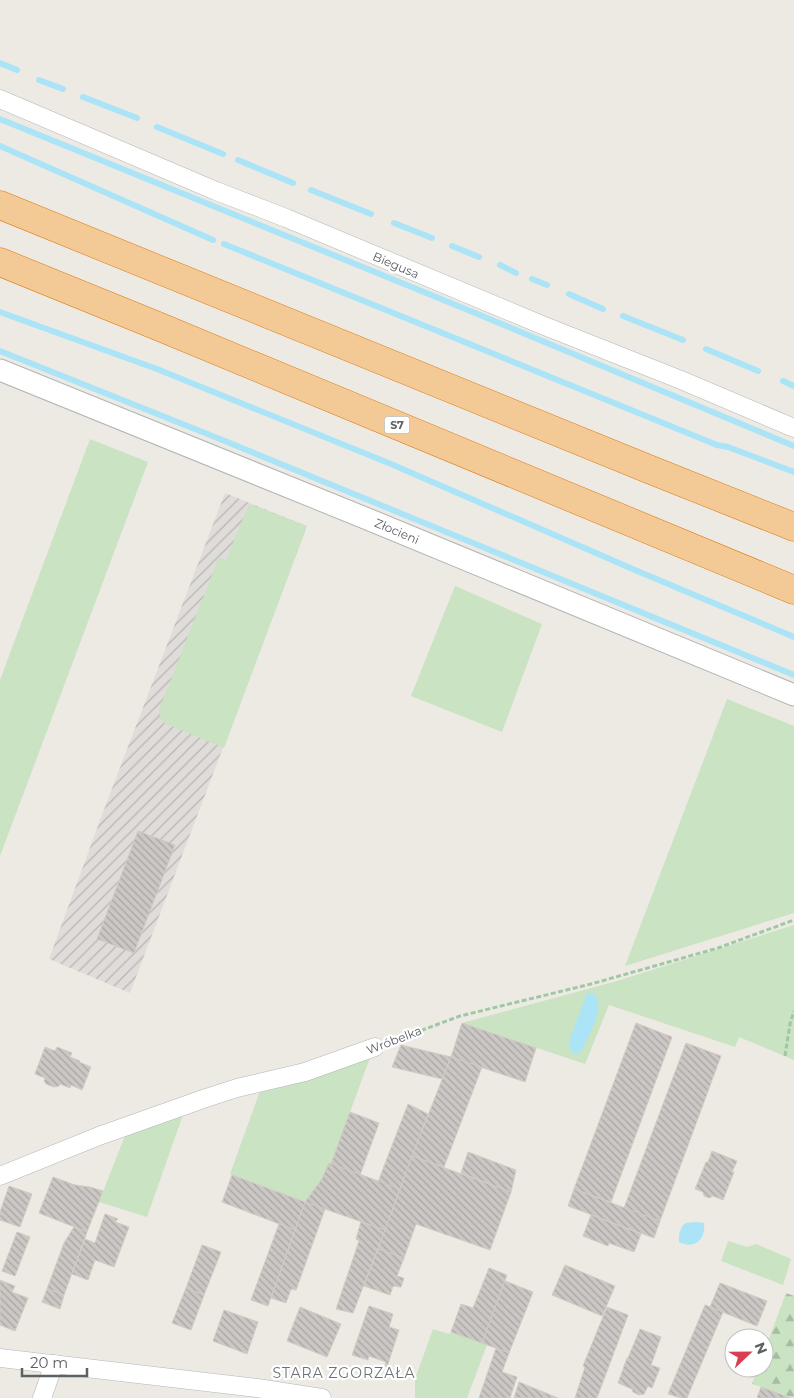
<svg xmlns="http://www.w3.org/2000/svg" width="794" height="1398" viewBox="0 0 794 1398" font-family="Montserrat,sans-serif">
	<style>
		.industrial { fill: url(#industrial-furrows) }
		.grass { fill: #c9e3c3 }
		.forest { fill: url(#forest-firs) }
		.water { fill: #abe4f7 }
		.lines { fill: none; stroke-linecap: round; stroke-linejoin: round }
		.stream { stroke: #abe4f7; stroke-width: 6 }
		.building { fill: url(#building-back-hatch); stroke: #d2cbc3 }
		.minor-casing { stroke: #b2b6b8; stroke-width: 19 }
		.tertiary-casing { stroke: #b2b6b8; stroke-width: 23 }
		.motorway-casing { stroke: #dd7a14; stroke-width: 29 }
		.path { stroke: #a0c8a4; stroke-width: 3; stroke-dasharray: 5 2.5; stroke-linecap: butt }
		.minor { stroke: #fff; stroke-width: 18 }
		.tertiary { stroke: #fff; stroke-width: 21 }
		.motorway { stroke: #f3ca96; stroke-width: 28 }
		.labels { text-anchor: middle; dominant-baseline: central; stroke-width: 4.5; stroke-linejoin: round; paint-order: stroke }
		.shield { fill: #fff; stroke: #8d9092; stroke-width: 1 }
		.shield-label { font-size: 11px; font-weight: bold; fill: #5c6164 }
		.street-label { font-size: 12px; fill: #5c6164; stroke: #fff }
		.neighbourhood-label { font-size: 14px; letter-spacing: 1px; fill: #6d7375; stroke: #fff }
	</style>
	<defs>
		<pattern id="industrial-furrows" width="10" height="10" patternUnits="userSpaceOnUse" patternTransform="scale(1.25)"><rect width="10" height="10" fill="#dfdcd9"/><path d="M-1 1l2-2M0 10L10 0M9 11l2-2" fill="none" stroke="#b8b6b4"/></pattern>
		<pattern id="forest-firs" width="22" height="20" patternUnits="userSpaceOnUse" patternTransform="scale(1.25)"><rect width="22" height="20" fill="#c9e3c3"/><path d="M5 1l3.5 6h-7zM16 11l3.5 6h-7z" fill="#a6bba2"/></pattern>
		<pattern id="building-back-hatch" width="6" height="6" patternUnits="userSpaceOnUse" patternTransform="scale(1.25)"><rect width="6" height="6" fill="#cbc7c4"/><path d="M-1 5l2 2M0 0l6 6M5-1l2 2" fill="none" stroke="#a8a5a3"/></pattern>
	</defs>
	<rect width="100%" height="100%" fill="#edeae4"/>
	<polygon class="industrial" points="225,493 307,526 130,993 49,959 105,807"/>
	<g class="grass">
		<polygon points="90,439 148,462 0,856 0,680"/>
		<polygon points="249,504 307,526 224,748 164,723 161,719 159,710 219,557 226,560"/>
		<polygon points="455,586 542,624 502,732 411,696"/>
		<polygon points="727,699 794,726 794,913 625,966"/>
		<polygon points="794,925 794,1060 739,1037 735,1047 609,1005 585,1064 462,1023 617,981"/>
		<polygon points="371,1055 331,1164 329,1164 322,1179 305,1202 230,1174 260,1091"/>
		<polygon points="184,1112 147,1217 99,1202 126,1133"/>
		<polygon points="728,1241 747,1247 756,1244 791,1259 783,1285 721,1261"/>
		<polygon points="433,1329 449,1334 451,1332 487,1345 467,1398 415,1398 415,1379"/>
	</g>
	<polygon class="forest" points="786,1293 794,1296 794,1398 752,1384 758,1368 764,1368 764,1352"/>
	<g class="water">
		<path d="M593 993C608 1005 587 1039 580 1053L572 1054 569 1041 587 994Z"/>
		<path d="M695 1222 704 1223C706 1239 695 1250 679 1242 678 1237 680 1226 686 1223 686 1223 694 1222 695 1222Z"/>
	</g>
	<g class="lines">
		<g class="stream">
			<polyline points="0,63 17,70"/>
			<polyline points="39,80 63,89"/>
			<polyline points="83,97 137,118"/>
			<polyline points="0,119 463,308 794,446"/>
			<polyline points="157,127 223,154"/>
			<polyline points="0,146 213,240"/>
			<polyline points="238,160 293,183"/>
			<polyline points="311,190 371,214"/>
			<polyline points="394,223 432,238"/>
			<polyline points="224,244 717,445 728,447 794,472"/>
			<polyline points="452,246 479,257"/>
			<polyline points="500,265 516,273"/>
			<polyline points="532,279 547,285"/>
			<polyline points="569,294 603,309"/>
			<polyline points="0,312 157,369 391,464 635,570 794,637"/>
			<polyline points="623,316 683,340"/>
			<polyline points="706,349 758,371"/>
			<polyline points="0,351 220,439 794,675"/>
			<polyline points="783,381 794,386"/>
		</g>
	</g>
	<g class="building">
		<polygon points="138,831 175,845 134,953 97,939"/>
		<polygon points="462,1023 536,1048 525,1082 451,1057"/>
		<polygon points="636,1023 672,1037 611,1202 574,1189"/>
		<polygon points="686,1043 721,1056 660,1221 624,1208"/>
		<polygon points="401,1045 451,1057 442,1079 392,1067"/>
		<polygon points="45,1047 55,1051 57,1047 72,1053 70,1057 80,1061 79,1062 91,1067 82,1090 71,1085 70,1088 60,1084 59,1086 54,1087 46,1084 44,1081 45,1078 35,1074"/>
		<polygon points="451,1057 482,1067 444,1167 412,1156"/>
		<polygon points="408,1104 428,1114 400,1189 378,1182"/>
		<polygon points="350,1112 379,1123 360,1175 331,1164"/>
		<polygon points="712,1151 737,1161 732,1172 734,1172 723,1200 713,1196 709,1198 704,1196 703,1192 695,1189 706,1162 708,1162"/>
		<polygon points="468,1152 516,1170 511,1192 461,1173"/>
		<polygon points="412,1156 511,1192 490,1250 416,1224 404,1258 378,1249"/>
		<polygon points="329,1163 400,1189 385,1230 305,1202 322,1179"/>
		<polygon points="232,1175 305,1202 295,1230 222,1202"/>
		<polygon points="53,1177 75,1185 90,1187 103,1191 87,1232 39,1213"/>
		<polygon points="9,1186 32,1194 20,1227 0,1220 0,1212"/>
		<polygon points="574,1189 660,1221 654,1238 568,1206"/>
		<polygon points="305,1202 325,1209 296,1290 291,1289 286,1303 271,1298"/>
		<polygon points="105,1214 118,1219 115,1222 129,1227 114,1267 95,1260 88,1280 72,1274 85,1239 95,1243"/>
		<polygon points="591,1215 641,1234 634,1252 609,1243 608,1246 583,1236"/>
		<polygon points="361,1222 385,1230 353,1313 336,1309 359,1241 356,1239"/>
		<polygon points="279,1224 295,1230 268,1306 251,1300"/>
		<polygon points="74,1227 87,1232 64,1295 47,1289 64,1243"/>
		<polygon points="17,1232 30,1237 15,1276 2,1271"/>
		<polygon points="202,1245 221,1252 204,1295 186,1288"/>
		<polygon points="378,1249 404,1258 397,1276 404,1278 401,1287 393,1286 390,1295 364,1286"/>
		<polygon points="565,1265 615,1286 602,1316 552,1295"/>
		<polygon points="489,1268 507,1275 482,1343 451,1332 461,1304 473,1308"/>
		<polygon points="0,1280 15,1286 12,1292 28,1298 15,1331 0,1325"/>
		<polygon points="505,1281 533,1292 509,1353 482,1343"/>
		<polygon points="720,1283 767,1301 757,1326 710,1307"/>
		<polygon points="186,1288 204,1295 191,1330 172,1323"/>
		<polygon points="47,1289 64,1295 60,1309 42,1302"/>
		<polygon points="705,1305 723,1312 687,1398 681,1398 668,1394"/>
		<polygon points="369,1306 393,1314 389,1327 399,1330 387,1367 385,1366 386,1362 369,1356 368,1360 352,1355"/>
		<polygon points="300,1307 341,1324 327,1357 287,1341"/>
		<polygon points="607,1307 628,1315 597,1398 575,1398 585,1367 583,1366"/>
		<polygon points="224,1310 258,1322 247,1354 213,1341"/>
		<polygon points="640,1329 661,1337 651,1365 660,1368 652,1388 648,1386 644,1394 639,1395 633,1392 632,1389 618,1383 627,1358 628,1358"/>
		<polygon points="496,1348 509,1353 502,1372 517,1377 510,1398 479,1398"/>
		<polygon points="519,1382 558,1398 514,1398"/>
		<polygon points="761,1387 791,1398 757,1398"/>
	</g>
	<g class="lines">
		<defs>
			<g id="minor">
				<polyline points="0,99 216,191 286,218 542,325 681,380 794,428"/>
				<polyline points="0,1176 99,1136 206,1098 237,1088 305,1072 375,1047"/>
				<polyline points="0,1358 257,1388 322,1398"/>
				<polyline points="42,1398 54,1364"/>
			</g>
			<polyline id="tertiary" points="0,370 370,520 794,695"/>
			<g id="motorway">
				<polyline points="0,205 651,470 794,527"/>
				<polyline points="0,262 160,327 794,590"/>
			</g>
		</defs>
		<use href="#minor" class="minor-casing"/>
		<use href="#tertiary" class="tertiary-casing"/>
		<use href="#motorway" class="motorway-casing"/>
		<g class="path">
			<polyline points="393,1041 460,1016 591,984 718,948 794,920"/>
			<polyline points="785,1056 790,1024 794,1011"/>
		</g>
		<use href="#minor" class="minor"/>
		<use href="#tertiary" class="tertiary"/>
		<use href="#motorway" class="motorway"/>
	</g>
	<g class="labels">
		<rect class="shield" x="384.5" y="416.5" width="25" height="17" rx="4"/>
		<g class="shield-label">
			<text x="397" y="425">S7</text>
		</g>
		<g class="street-label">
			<text transform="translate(396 265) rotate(23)">Biegusa</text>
			<text transform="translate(397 531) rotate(23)">Złocieni</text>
			<text transform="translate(394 1040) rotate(-21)">Wróbelka</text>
		</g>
		<g class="neighbourhood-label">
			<text x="344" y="1373">STARA ZGORZAŁA</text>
		</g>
	</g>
	<g transform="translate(749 1353) rotate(68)"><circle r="24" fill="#ffffff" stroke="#bec0c1"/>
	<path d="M0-4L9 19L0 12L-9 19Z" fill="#da3e4f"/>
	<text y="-8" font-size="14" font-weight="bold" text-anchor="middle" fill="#5c6164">N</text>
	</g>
	<path d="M22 1368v8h65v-8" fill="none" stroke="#5c6164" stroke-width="2.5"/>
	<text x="30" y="1368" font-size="15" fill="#5c6164" stroke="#ffffff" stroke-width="4" paint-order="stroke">20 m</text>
</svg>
